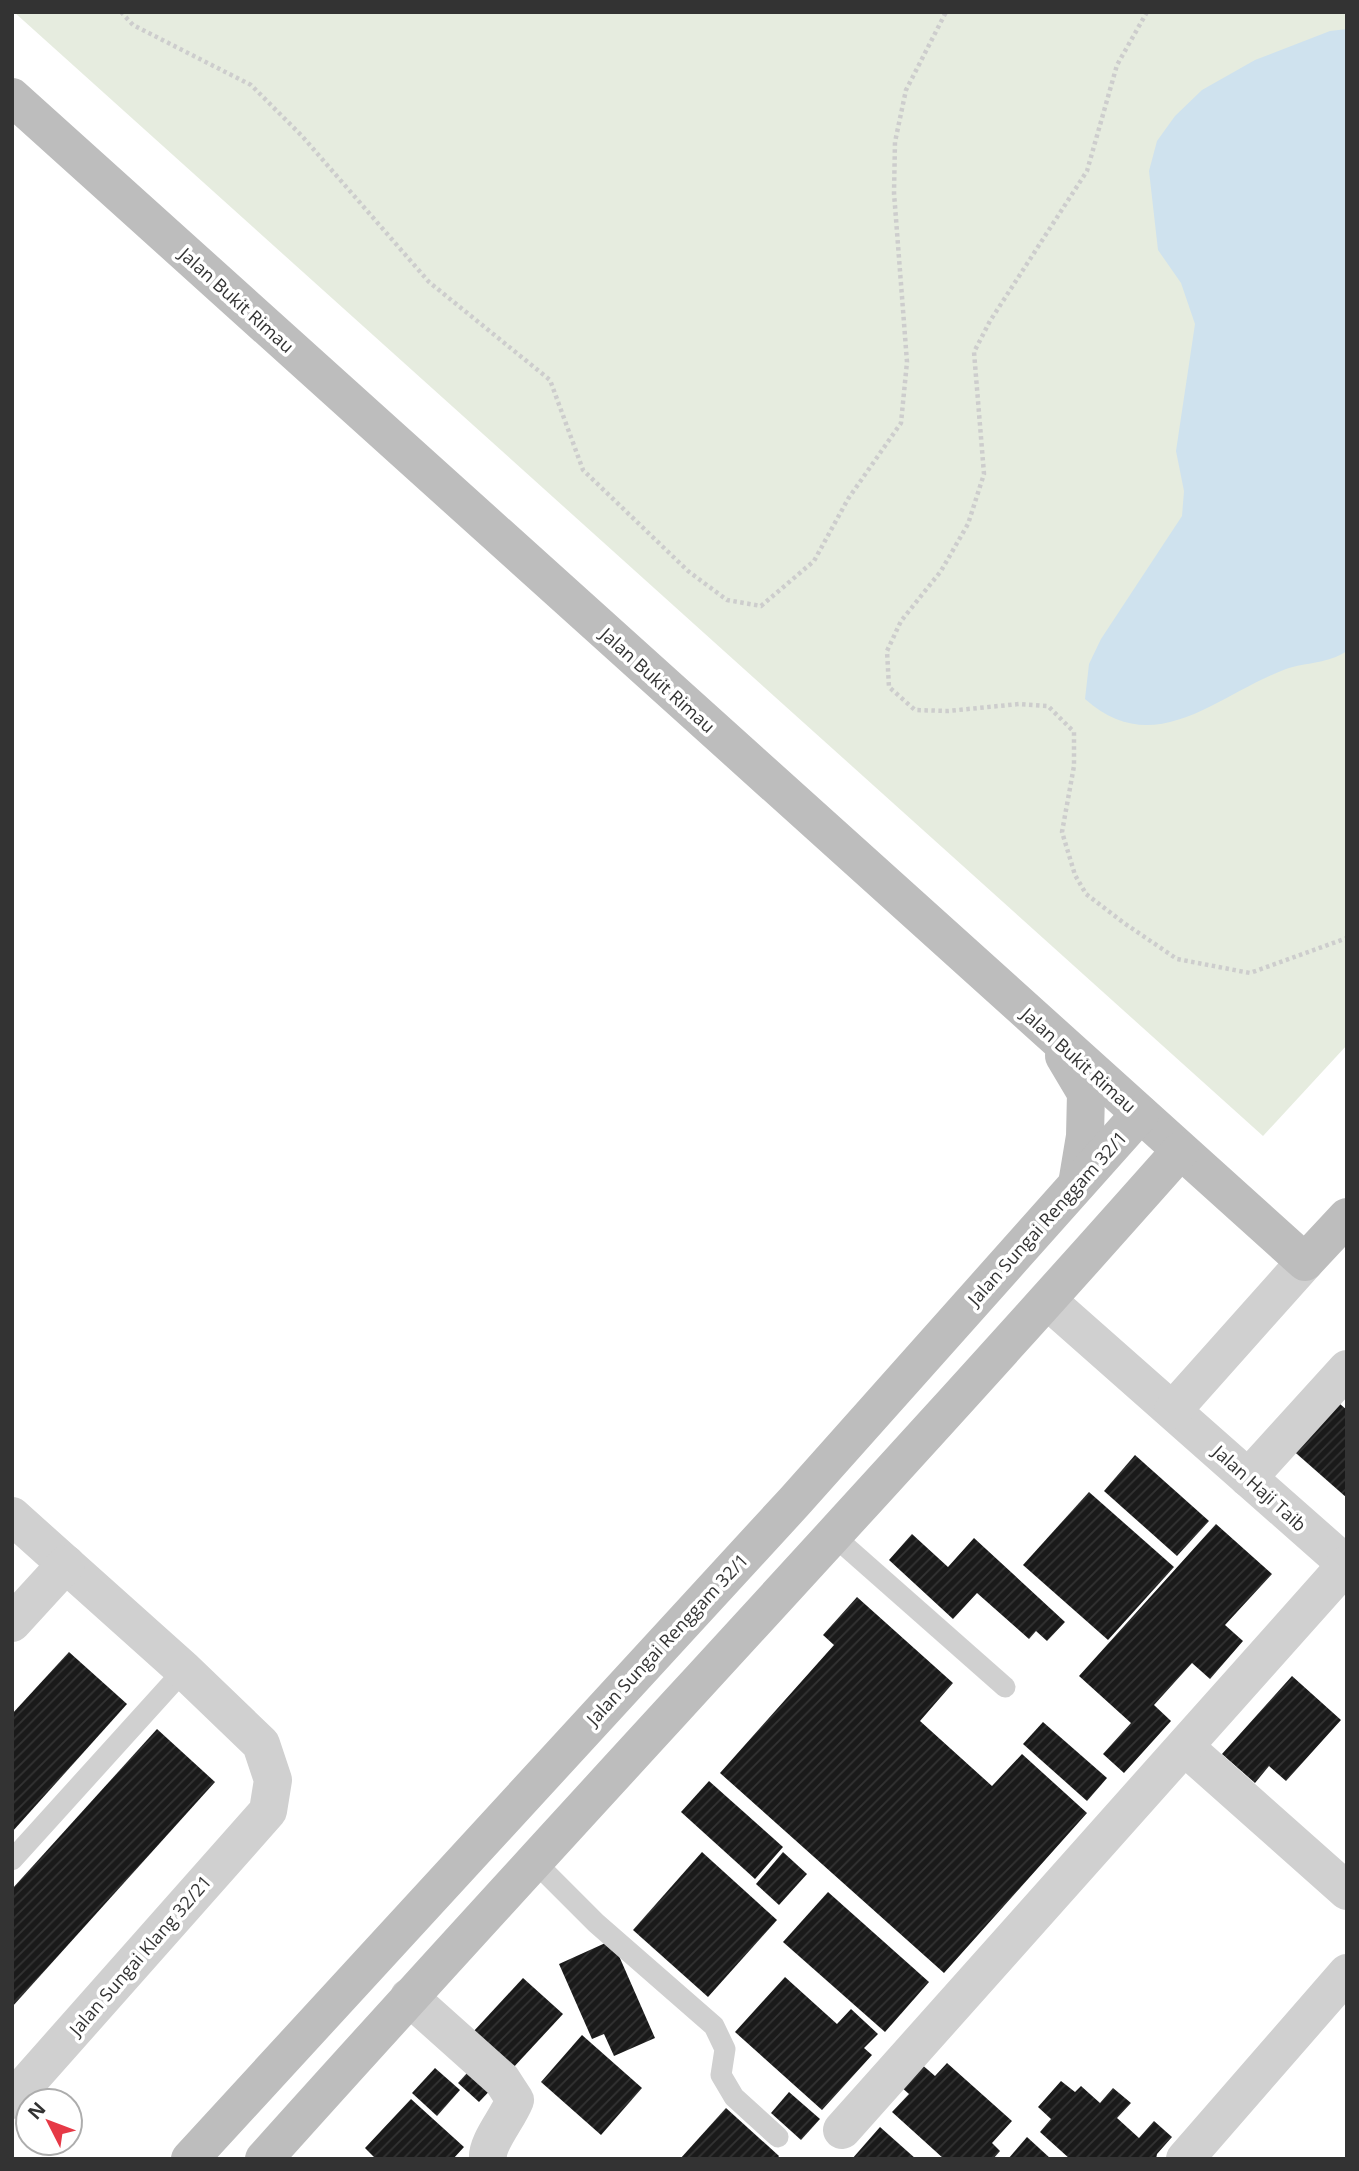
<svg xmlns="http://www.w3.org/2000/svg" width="1359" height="2171" viewBox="0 0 1359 2171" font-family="'Open Sans',sans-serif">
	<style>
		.grass { fill: #e6ecdf }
		.water { fill: #cfe2ee }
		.building { fill: url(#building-hatch) }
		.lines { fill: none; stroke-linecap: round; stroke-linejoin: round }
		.path { stroke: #cdcdcd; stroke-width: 4.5; stroke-dasharray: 3.5 3.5; stroke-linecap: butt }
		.lane { stroke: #d0d0d0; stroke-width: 21 }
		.street { stroke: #d0d0d0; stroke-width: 38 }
		.secondary { stroke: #bdbdbd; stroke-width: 38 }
		.labels { text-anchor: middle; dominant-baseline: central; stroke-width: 7; stroke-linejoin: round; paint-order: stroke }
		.street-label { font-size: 18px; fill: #333; stroke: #fff }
	</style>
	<defs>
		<pattern id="building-hatch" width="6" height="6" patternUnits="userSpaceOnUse" patternTransform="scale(1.75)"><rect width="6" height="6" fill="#1a1a1a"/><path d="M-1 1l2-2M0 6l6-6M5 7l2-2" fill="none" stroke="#333"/></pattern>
	</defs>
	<rect width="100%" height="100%" fill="#fff"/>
	<polygon class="grass" points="14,12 1347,12 1347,1045 1263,1136"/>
	<path class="water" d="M1347 29V651C1327 664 1307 662 1286 669 1218 694 1155 762 1085 699L1089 664 1101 639 1182 516 1184 491 1176 451 1195 324 1181 283 1158 250 1149 171 1157 141 1175 116 1202 90 1255 60 1330 31Z"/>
	<g class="building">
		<polygon points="1333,1398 1347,1410 1347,1498 1289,1447"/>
		<polygon points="1135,1455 1209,1521 1177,1556 1104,1491"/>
		<polygon points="1089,1492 1174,1567 1108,1640 1023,1565"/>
		<polygon points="1216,1524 1272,1574 1225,1625 1243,1641 1210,1679 1192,1663 1154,1705 1171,1721 1124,1773 1103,1754 1131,1723 1079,1676"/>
		<polygon points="912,1534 948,1567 974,1538 1065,1622 1047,1641 1036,1631 1029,1639 977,1593 953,1619 889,1560"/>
		<polygon points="857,1597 953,1683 920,1721 992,1786 1022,1754 1087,1813 944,1973 720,1773 834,1645 823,1635"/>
		<polygon points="69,1652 127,1704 12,1832 12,1714"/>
		<polygon points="1292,1676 1341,1720 1286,1781 1269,1766 1255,1783 1222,1754"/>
		<polygon points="1043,1722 1107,1778 1087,1801 1023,1744"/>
		<polygon points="157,1729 215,1782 12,2007 12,1889"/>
		<polygon points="709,1781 783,1847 755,1879 681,1812"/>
		<polygon points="702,1852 777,1920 708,1997 633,1930"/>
		<polygon points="783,1852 807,1874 779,1905 756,1884"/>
		<polygon points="828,1892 929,1982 885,2032 783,1942"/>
		<polygon points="612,1940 655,2038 614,2056 604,2034 592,2039 559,1964"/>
		<polygon points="785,1977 837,2024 851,2009 878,2034 864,2048 872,2055 822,2110 735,2032"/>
		<polygon points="523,1978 563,2014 512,2069 473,2032"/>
		<polygon points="582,2035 642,2088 601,2135 541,2082"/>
		<polygon points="477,2062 499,2081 479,2102 458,2083"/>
		<polygon points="920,2063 935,2076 947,2063 1012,2121 992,2143 1000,2151 993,2159 944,2159 892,2112 909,2094 900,2086"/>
		<polygon points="435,2068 460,2090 437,2116 412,2093"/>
		<polygon points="1061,2081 1075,2092 1081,2086 1100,2103 1113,2088 1131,2103 1117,2118 1139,2138 1154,2121 1172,2137 1157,2154 1156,2159 1070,2159 1040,2132 1051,2119 1038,2107"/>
		<polygon points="789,2092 820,2119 801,2140 771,2113"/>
		<polygon points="411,2099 464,2147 453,2159 372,2159 374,2157 365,2148"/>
		<polygon points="726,2108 779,2156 777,2159 680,2159"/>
		<polygon points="880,2127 916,2159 852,2159"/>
		<polygon points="1027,2137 1051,2159 1008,2159"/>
	</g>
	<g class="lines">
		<g class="path">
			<polyline points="121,12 133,25 251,85 302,136 429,282 550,380 583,470 688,571 727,600 761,606 814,561 848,499 901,423 907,362 894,193 895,142 906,90 946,12"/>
			<polyline points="1147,12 1117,65 1087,171 990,321 974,352 984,474 968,524 941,571 901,621 887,651 889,687 915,710 948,711 1019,704 1048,706 1074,732 1074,766 1062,832 1075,875 1086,894 1124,923 1177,959 1250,973 1347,938"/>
		</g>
		<g class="lane">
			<polyline points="835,1537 1005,1687"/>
			<polyline points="12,1860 184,1670"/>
			<polyline points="533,1860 596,1923 714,2026 725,2049 721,2075 734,2097 778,2137"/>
		</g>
		<g class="street">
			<polyline points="1048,1301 1347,1565"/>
			<polyline points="1173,1410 1305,1262"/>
			<polyline points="1248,1478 1347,1369"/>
			<polyline points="12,1516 184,1670 261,1744 273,1780 268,1811 12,2100"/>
			<polyline points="12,1623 66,1564"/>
			<polyline points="1186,1748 1347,1891"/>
			<path d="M409 1997 502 2080 515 2100C508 2118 486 2143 488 2159"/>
			<polyline points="842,2130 1346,1565"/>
			<polyline points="1185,2159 1347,1973"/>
		</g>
		<g class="secondary">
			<polyline points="12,97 1305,1262 1347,1217"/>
			<polyline points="1064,1056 1086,1093 1085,1136 1077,1184"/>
			<polyline points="190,2159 795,1501 1140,1114"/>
			<path d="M264 2159C567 1821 879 1491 1180 1151"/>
		</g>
	</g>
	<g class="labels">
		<g class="street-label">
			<text transform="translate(237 300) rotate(42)">Jalan Bukit Rimau</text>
			<text transform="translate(658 680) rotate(42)">Jalan Bukit Rimau</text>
			<text transform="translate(1079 1060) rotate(42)">Jalan Bukit Rimau</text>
			<text transform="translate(1047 1218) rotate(-48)">Jalan Sungai Renggam 32/1</text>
			<text transform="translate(1260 1488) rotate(42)">Jalan Haji Taib</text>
			<text transform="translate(667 1639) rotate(-47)">Jalan Sungai Renggam 32/1</text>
			<text transform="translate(140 1955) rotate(-49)">Jalan Sungai Klang 32/21</text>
		</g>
	</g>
	<rect width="1359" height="2171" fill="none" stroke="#333333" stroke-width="28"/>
	<g transform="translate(49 2122) rotate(312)"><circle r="33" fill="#ffffff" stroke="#adadad" stroke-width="2"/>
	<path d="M0-5L12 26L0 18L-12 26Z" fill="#e63946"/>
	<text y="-10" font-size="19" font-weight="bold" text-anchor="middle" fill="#333333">N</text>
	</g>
</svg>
